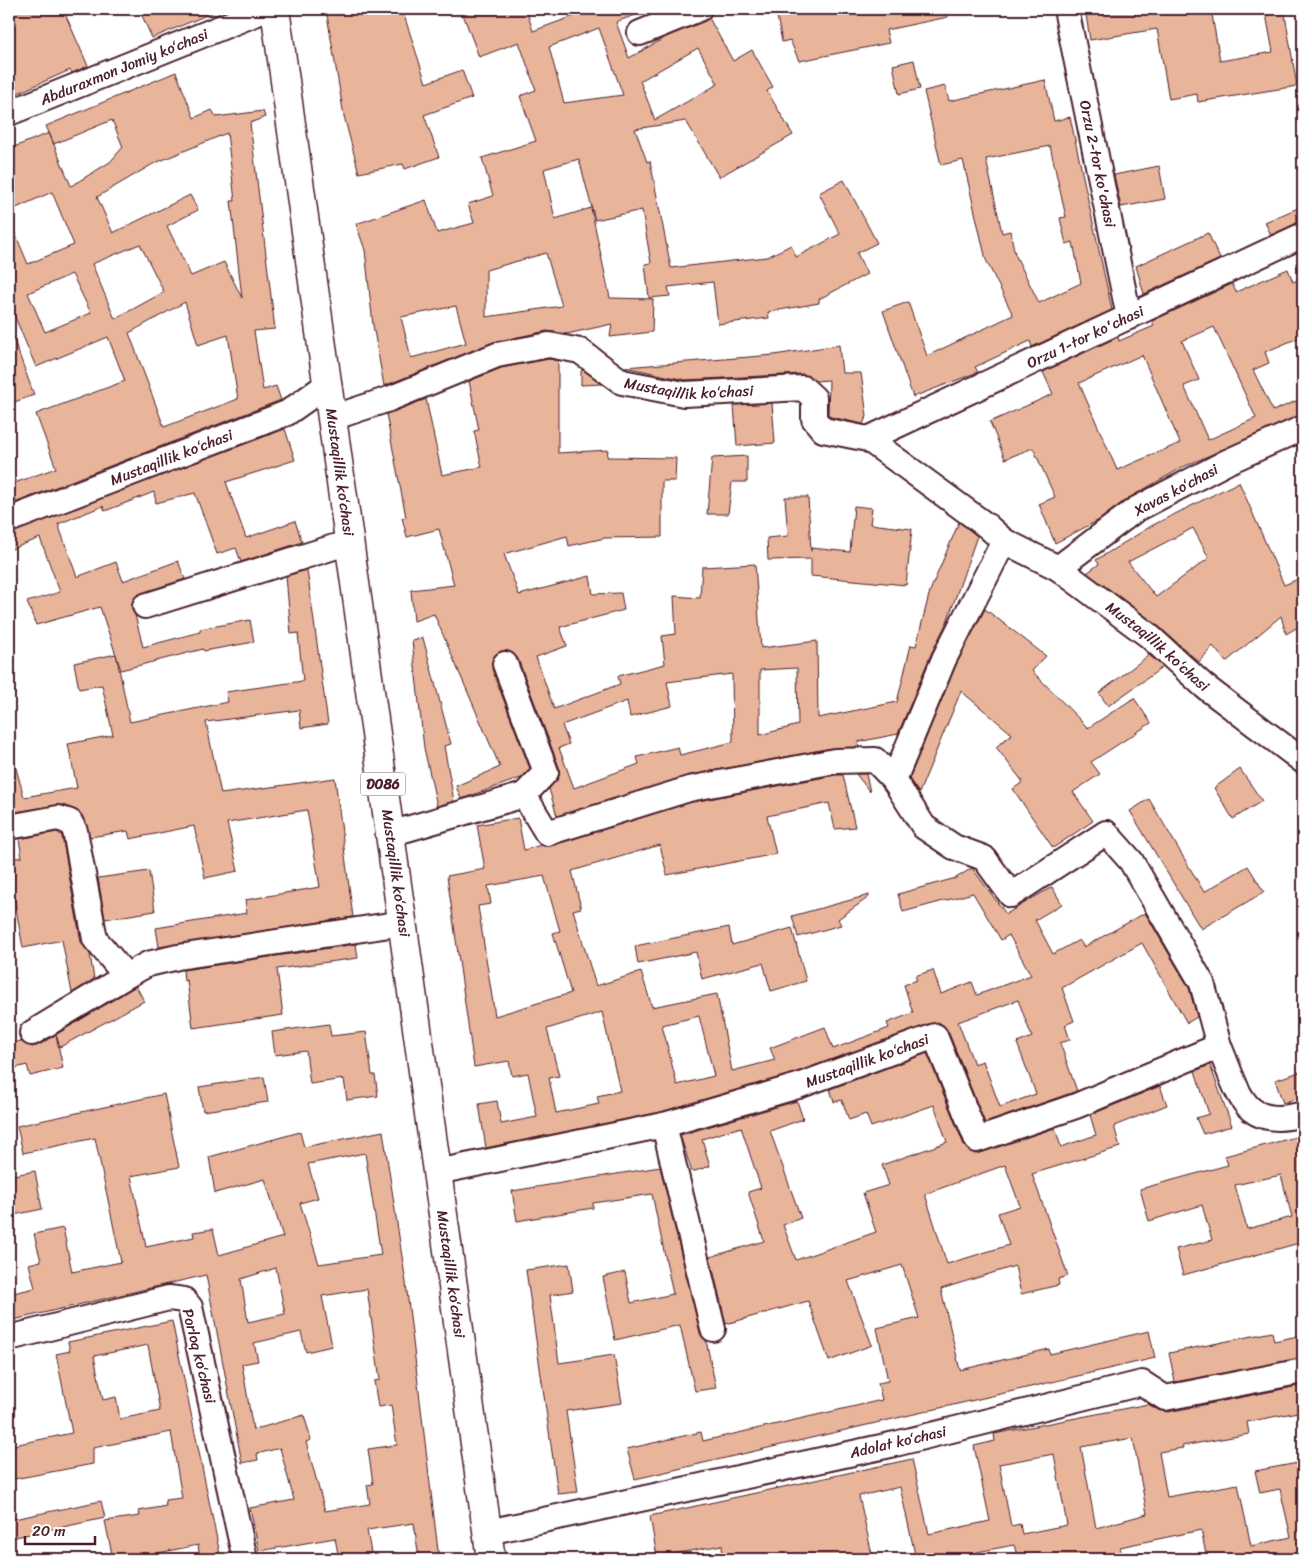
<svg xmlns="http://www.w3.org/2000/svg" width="1312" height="1568" viewBox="0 0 1312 1568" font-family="Sriracha,sans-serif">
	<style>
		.building { fill: #e8b59a; stroke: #4a1f2b; fill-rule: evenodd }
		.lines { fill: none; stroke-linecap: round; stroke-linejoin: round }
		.minor-casing { stroke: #4a1f2b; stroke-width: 28 }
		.primary-casing { stroke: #4a1f2b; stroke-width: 31 }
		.minor { stroke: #fff; stroke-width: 24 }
		.primary { stroke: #fff; stroke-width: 28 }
		.labels { text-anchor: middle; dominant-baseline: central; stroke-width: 4; stroke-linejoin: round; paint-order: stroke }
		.shield { fill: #fff; stroke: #80626b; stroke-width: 1 }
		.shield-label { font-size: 14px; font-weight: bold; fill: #4a1f2b }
		.street-label { font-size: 15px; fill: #4a1f2b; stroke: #fff }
	</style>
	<rect width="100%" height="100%" fill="#fff"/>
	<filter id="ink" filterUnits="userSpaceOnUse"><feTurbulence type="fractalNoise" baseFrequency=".02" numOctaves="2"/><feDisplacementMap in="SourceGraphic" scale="10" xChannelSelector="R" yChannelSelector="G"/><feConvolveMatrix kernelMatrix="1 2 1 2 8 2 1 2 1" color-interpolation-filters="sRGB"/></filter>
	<g filter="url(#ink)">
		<g class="building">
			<polygon points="9,9 63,9 88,66 72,73 70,70 9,97"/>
			<polygon points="139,9 221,9 152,38"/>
			<polygon points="326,9 402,9 426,83 462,70 472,98 424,115 439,157 405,169 403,164 359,173 344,116"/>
			<path d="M461 9H526L533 31 574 16 571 9H646V11L616 22 629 58 668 36 709 18 733 61 752 50 773 87 767 91 793 135 719 177 686 121 635 129 647 162 650 161 671 268 767 257 791 245 796 257 840 234 819 193 844 180 877 243 857 253 867 274 819 299V303L768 312 769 318 718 324 713 282 668 287 670 296 649 298 645 264 651 263 642 210 595 220 579 159 544 169 555 219 591 208 610 298 653 299 652 332 610 337 612 324 567 334 547 331 494 342 384 386 373 325 365 250 356 224 426 200 437 233 474 223 468 204 493 196 482 158 536 141 520 96 536 90 519 42 479 57ZM599 28 623 95 564 103 549 47ZM698 48 718 84 655 120 640 81ZM546 253 562 306 486 317V270ZM456 306 466 343 411 358 401 317Z"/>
			<polygon points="787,9 947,9 948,17 886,30 889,43 799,61 790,40 782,42 776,11"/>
			<polygon points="1085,9 1211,9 1220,61 1273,52 1265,9 1284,9 1297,86 1198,102 1197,94 1169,99 1157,29 1090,40"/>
			<polygon points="914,60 920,89 899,94 893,65"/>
			<path d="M176 72 194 118 212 110 216 117 263 111 265 117 250 123 275 329 254 331 263 390 276 386 281 400 9 505V485L56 468 36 414 125 381 108 337 36 367 9 303V219L28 264 74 245 52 192 14 209 9 197V149L49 133 71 186 110 162 123 147 112 120 54 144 46 126ZM227 133 235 201H231L242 298 224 262 191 276 167 226 198 210 190 195 113 233 97 197 153 164ZM140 244 164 292 115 319 92 264ZM72 274 91 313 45 332 28 293ZM185 302 198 345 228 335 238 399 164 427 129 333Z"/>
			<path d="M1045 80 1054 121 1070 117 1112 310 1032 347 1030 341 975 367 978 372 913 397 883 311 908 302 927 356 1013 315 986 260 963 160 941 165 924 91 945 86 949 101ZM1050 146 1066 217 1060 218 1066 244 1073 242 1081 283 1039 303 1015 254 1010 231 1002 233 986 159Z"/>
			<polygon points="1159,166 1165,199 1121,207 1114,175"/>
			<polygon points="1298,208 1303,221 1271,235 1265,222"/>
			<polygon points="1208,233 1220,259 1144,294 1136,266"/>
			<path d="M1288 269 1293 282 1303 278V336L1265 352 1269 363 1253 370 1273 411 1303 398V414L1183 467 1127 499 1099 520 1055 543 1039 504 1055 497 1033 448 1005 459 990 422 1053 394 1043 372 1118 337 1119 341 1154 326 1152 321 1232 284 1236 292ZM1214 327 1256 418 1208 440 1184 386 1199 380 1182 341ZM1142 355 1180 443 1117 470 1079 383Z"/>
			<polygon points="11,332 34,395 9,404 9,333"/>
			<polygon points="839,345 842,373 861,373 867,416 863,424 831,417 828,414 829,380 815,381 802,374 685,380 625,367 774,355"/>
			<path d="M549 359 558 361V453L608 450 607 457 676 458 675 481H662V537L605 538 569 546 567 536 504 554 519 595 590 576 593 594 621 593 624 610 560 627 567 646 536 657 554 709 620 684 618 676 665 664 662 636 676 634 674 596 700 598 702 567 755 564 761 648 817 641 818 718 897 702 911 645 916 646 930 591 959 522 977 536 947 622 931 654 898 734 858 742 859 747 832 748 686 776 557 816 549 789 559 775V767L518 659 513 653 501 651 494 656 492 669 530 769 521 778 461 799 456 786 500 767 434 614 414 621 411 590 454 585 439 529 407 537 402 518 406 517 386 414 426 399 442 475 482 467 474 431 479 430 469 381 501 368ZM797 668 798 725 760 735V670ZM732 674 733 742 680 755 678 747 637 757 639 764 574 788 559 748 569 744 562 725 627 701 630 717 672 706 667 682Z"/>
			<polygon points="583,370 602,384 581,385 581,371"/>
			<polygon points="772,403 775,443 737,446 734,405"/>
			<polygon points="285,429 295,460 226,482 246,538 295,521 302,542 241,562 236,548 217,554 195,493 156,503 154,492 105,511 103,506 58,524 77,577 116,562 123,581 178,561 185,579 141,593 132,603 143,647 200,632 200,629 250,620 254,642 204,651 203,649 121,670 100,607 36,625 27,602 60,592 40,538 9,550 9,533"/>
			<polygon points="747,456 747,482 732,482 728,514 707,514 712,458"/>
			<path d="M1239 482 1284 585 1303 577V624L1286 634 1281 616 1226 662 1213 646 1199 662 1156 624 1087 573 1099 564 1096 560 1153 525ZM1193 528 1209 558 1156 597 1128 562Z"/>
			<polygon points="785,497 808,497 811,551 811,548 850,552 854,506 872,508 870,524 912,529 906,585 811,576 811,559 768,560 767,538 788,536"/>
			<polygon points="307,570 328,724 301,728 299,710 206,722 221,794 335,778 353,917 159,947 156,928 247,913 245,900 320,887 307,810 227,823 238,871 205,878 194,826 130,839 128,831 90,837 82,815 74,809 62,805 9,813 9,761 14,761 24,797 77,788 68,744 113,735 102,685 79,689 74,663 116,654 130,722 228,702 226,692 303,681 298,633 291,634 286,576"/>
			<polygon points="985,609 1046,656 1032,671 1088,728 1134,698 1151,723 1091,762 1100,774 1073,792 1093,821 1053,848 1013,789 1023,782 996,747 1012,734 961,691 919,793 909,779 956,665"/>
			<polygon points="423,638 451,744 444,746 454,801 437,806 424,748 412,640"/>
			<polygon points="1149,655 1163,667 1108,706 1099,693"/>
			<polygon points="1240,769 1262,801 1233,819 1214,788"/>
			<polygon points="856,774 866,774 870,792"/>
			<path d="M836 775H843L855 827 835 829 829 803 767 816 776 854 667 875 660 845 572 871 581 908 573 910 596 986 641 972 652 1007 717 994 732 1071 775 1060 770 1048 825 1027 833 1049 889 1028 887 1023 913 1013 904 985 917 980 915 976 933 970 941 994 972 982 977 995 1031 975 1009 935 1001 940 973 893 903 912 898 894 956 878 972 868 1006 914 1052 887 1062 904 1035 920 1053 954 1079 940 1084 947 1145 913 1189 988 1197 1017 1187 1023 1142 943 1062 988 1074 1021 1065 1025 1070 1040 1060 1043 1077 1091 985 1123 948 1031 943 1025 937 1022 794 1073 661 1112 486 1148 479 1104 497 1101 501 1124 537 1117 528 1073 512 1076 509 1061 474 1067 447 876 485 869 477 825 518 818 524 850 541 845 551 846 692 802ZM544 876 560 931 553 933 571 993 495 1016 478 906 491 904 488 886ZM1018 1000 1032 1037 1017 1043 1036 1094 1000 1107 983 1061 974 1064 958 1022ZM602 1012 620 1091 597 1096 599 1104 556 1113 549 1078 559 1076 547 1029ZM699 1016 714 1076 677 1085 662 1025Z"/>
			<polygon points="1149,799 1204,892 1248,866 1264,892 1201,929 1130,811"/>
			<polygon points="57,832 62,836 81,942 90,954 94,979 72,993 62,940 23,948 9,869 9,859 22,857 19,839"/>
			<polygon points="149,871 155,911 105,919 98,878"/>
			<polygon points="869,895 869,897 838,919 841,925 798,937 792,916"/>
			<polygon points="729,927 732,945 792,928 806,981 771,991 763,963 702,979 696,952 638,964 635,946"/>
			<polygon points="356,944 358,958 277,969 283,1015 193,1028 187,980 184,981 183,970"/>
			<polygon points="136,986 144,1001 60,1047 56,1035 63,1068 30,1076 27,1065 12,1069 9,1044 21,1041 32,1047 39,1045"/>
			<polygon points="329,1024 331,1036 366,1032 372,1075 375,1075 378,1096 347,1100 344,1079 310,1084 306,1051 275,1055 272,1032"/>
			<path d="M927 1053 964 1145 969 1151 975 1154 1055 1128 1061 1147 1096 1135 1090 1115 1160 1086 1167 1105 1114 1126 1120 1147 1032 1174 1068 1276 1058 1279 1059 1285 1021 1294 1015 1266 941 1289 960 1370 1049 1349 1050 1354 1149 1331 1155 1358 635 1479 627 1449 701 1432 703 1441 882 1400 878 1383 888 1381 877 1328 919 1318 902 1265 848 1281 872 1345 829 1361 808 1301 726 1324 710 1257 764 1241 748 1192 761 1188 741 1127 702 1139 710 1166 692 1172 680 1135 797 1101 803 1119 770 1131 801 1218 783 1225 796 1260 876 1232 863 1193 889 1185 882 1165 947 1142 934 1105 871 1127 866 1114 849 1120 842 1100 834 1102 830 1089ZM1005 1165 1020 1206 998 1213 1009 1245 947 1264 925 1194Z"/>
			<polygon points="1210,1065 1232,1126 1203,1134 1196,1118 1209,1114 1195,1071"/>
			<polygon points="1303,1071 1303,1096 1283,1103 1275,1080"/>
			<polygon points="264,1077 268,1102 203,1111 199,1087"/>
			<path d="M164 1094 179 1167 131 1176 146 1247 194 1237 193 1232 213 1229 219 1255 283 1237 265 1179 215 1193 209 1157 300 1132 304 1147 383 1131 406 1283 439 1559H419L414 1523 367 1530 372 1559H339L335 1538 259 1551 250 1508 294 1500 280 1448 257 1454 258 1460 242 1463 206 1275 9 1321V1294L35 1288 29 1264 41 1261 34 1234 63 1228 72 1272 121 1262 95 1138 23 1153 17 1126ZM365 1153 381 1255 319 1264 300 1203 318 1198 308 1164ZM276 1268 285 1314 248 1322 241 1279ZM367 1289 380 1380 374 1381 378 1407 391 1405 397 1445 368 1449 373 1484 367 1485 370 1504 325 1511 306 1442 311 1440 304 1415 253 1430 242 1364 258 1361 254 1343 301 1332 306 1352 332 1346 322 1296Z"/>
			<path d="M1303 1135V1242L1183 1275 1176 1249 1212 1240 1202 1205 1149 1221 1140 1189 1228 1165 1225 1156ZM1281 1175 1292 1217 1247 1229 1235 1185Z"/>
			<polygon points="660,1167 700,1332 706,1340 716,1388 695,1391 680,1325 615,1340 603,1277 625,1272 631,1303 673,1294 652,1194 593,1203 593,1208 517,1221 512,1191"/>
			<polygon points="35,1171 42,1209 9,1216 9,1176"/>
			<polygon points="569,1264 573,1291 550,1295 559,1363 614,1355 622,1403 566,1411 578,1492 558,1494 526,1270"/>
			<path d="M172 1321 221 1559H200L198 1545 128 1559H113L105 1521 140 1516 139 1511 166 1506 165 1500 182 1498 171 1432 93 1448V1464L9 1480V1446L72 1433 56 1354 70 1351 68 1342ZM148 1345 160 1411 120 1419 116 1397 103 1400 94 1356Z"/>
			<polygon points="1272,1332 1274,1341 1303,1335 1303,1358 1175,1382 1169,1353"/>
			<path d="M1303 1385V1411L1247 1422 1249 1434 1182 1446 1183 1448 1159 1452 1167 1497 1238 1484 1251 1546 1291 1537 1280 1489 1260 1493 1255 1471 1303 1462V1559H1207L1201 1530 1120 1547 1123 1559H1018L1014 1545 977 1552 979 1559H916L900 1487 859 1496 873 1559H723L722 1545 657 1557 650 1516 912 1459 929 1534 990 1521 974 1446 995 1441 994 1434 1148 1404 1158 1410 1168 1412ZM1133 1438 1147 1514 1096 1528 1081 1447ZM1054 1454 1067 1525 1022 1534 1020 1524 1011 1526 999 1464Z"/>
			<polygon points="101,1501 105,1518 11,1538 9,1520"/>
		</g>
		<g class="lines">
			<defs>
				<g id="minor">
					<path id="s1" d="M1066 9 1129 317"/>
					<polyline points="640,33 699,9"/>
					<polyline points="9,113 267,9"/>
					<path id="s2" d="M332 418 389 399 497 355 549 345 580 351 622 382 684 394 803 388 814 398V419L823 430 868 439 987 526 1004 541 1058 568 1148 635 1204 686 1303 761"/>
					<path id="s3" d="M868 439 1303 235"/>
					<path id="s4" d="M9 520 287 413 328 384"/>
					<polyline points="1004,541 944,659 894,780 924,827 954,847 984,858 1011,895 1106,833 1131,861 1202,983 1219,1046"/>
					<polyline points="1058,568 1135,510 1227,462 1303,428"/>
					<polyline points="145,606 350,542"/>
					<polyline points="505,664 546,772 524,795"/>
					<polyline points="9,827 58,818 70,822 75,831 95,939 126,976 148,964 178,957 403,923"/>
					<polyline points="390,834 524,795 547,833 689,789 835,761 875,760 894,780"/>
					<polyline points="32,1033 126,976"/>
					<polyline points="664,1125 713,1329"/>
					<path id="s5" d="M437 1172 664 1125 798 1086 935 1036 977 1140 1076 1106 1219 1046C1239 1092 1242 1131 1303 1114"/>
					<polyline points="9,1338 169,1298 184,1300 190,1307 245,1559"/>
					<polyline points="488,1532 895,1444 1142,1383 1165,1398 1303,1371"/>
				</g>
				<polyline id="primary" points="275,9 491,1559"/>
			</defs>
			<use href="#minor" class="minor-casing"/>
			<use href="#primary" class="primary-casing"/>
			<use href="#minor" class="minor"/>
			<use href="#primary" class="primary"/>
		</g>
	</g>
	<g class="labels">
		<rect class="shield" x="360.5" y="772.5" width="45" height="23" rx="4"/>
		<g class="shield-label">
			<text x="383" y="784">D086</text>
		</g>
		<g class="street-label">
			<text transform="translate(124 67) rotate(-22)">Abduraxmon Jomiy koʻchasi</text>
			<text stroke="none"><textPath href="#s1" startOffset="158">Orzu 2-tor ko'chasi</textPath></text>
			<text stroke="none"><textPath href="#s3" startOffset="240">Orzu 1-tor ko'chasi</textPath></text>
			<text stroke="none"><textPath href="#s2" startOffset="381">Mustaqillik ko‘chasi</textPath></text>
			<text stroke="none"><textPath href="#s4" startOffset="174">Mustaqillik ko‘chasi</textPath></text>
			<text transform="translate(340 472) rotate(82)">Mustaqillik koʻchasi</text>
			<text transform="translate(1176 490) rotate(-28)">Xavas koʻchasi</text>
			<text stroke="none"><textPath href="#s2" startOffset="949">Mustaqillik ko‘chasi</textPath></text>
			<text transform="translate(396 873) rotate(82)">Mustaqillik koʻchasi</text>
			<text stroke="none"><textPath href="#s5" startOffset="445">Mustaqillik ko‘chasi</textPath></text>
			<text transform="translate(451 1274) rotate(82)">Mustaqillik koʻchasi</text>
			<text transform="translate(199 1356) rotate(76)">Porloq koʻchasi</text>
			<text transform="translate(898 1442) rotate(-13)">Adolat koʻchasi</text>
		</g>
	</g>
	<rect width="1312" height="1568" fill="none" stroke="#fff" stroke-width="30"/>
	<rect x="15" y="15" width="1282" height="1538" fill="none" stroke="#4a1f2b" stroke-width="2" filter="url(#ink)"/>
	<path d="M25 1536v8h70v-8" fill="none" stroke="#4a1f2b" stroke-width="2.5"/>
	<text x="32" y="1536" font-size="15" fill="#4a1f2b" stroke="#ffffff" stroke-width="4" paint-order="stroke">20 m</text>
</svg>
